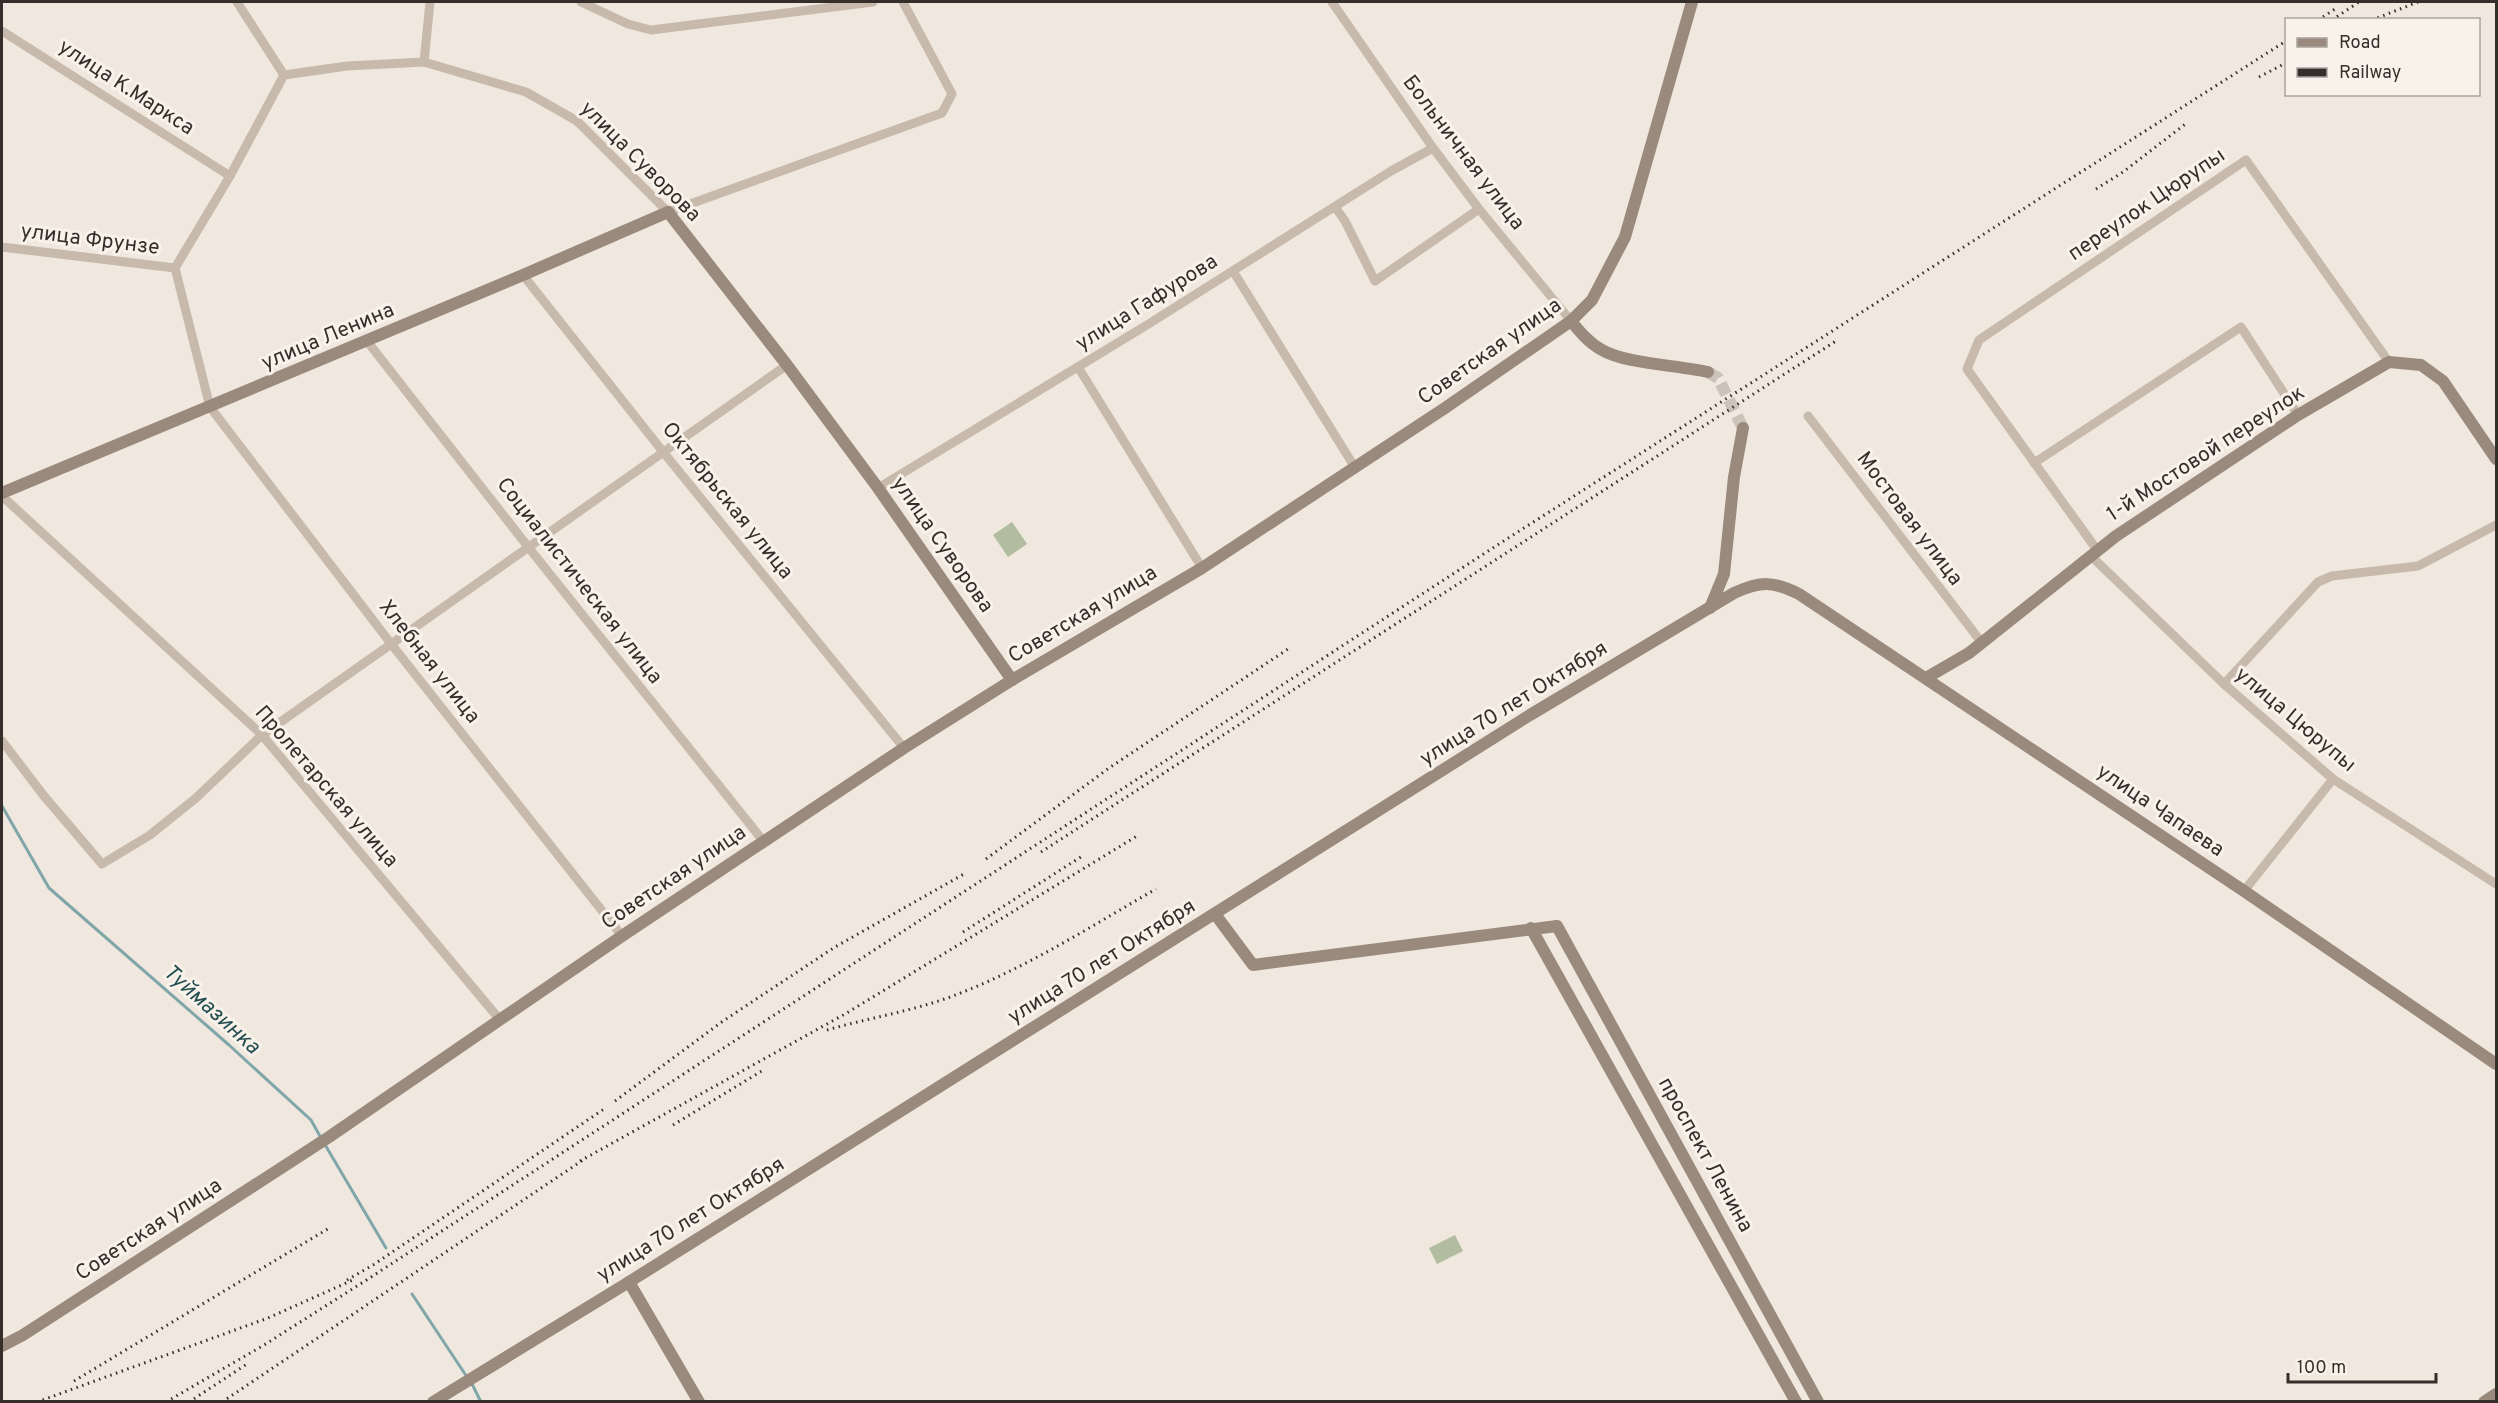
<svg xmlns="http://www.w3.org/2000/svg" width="2498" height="1403" viewBox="0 0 2498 1403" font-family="Overpass,sans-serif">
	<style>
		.green { fill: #b2bda0 }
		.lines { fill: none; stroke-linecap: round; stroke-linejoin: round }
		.stream { stroke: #80a6aa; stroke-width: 3 }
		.secondary-tunnel { stroke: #cbc3ba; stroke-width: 12; stroke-dasharray: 12 6; stroke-linecap: butt }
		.street { stroke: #c7b9ac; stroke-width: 9 }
		.secondary { stroke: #9a897d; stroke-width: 12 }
		.rail { stroke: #352e2a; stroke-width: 3; stroke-dasharray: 1.5 4.5; stroke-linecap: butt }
		.labels { text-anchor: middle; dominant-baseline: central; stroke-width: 6; stroke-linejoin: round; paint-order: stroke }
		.street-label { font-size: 21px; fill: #352e2a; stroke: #f8f2ea }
		.water-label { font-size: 22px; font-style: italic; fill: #244e52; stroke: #f8f2ea }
	</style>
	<rect width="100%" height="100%" fill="#f0e8de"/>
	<g class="green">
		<polygon points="1012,522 1027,544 1008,557 993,535"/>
		<polygon points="1455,1235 1463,1251 1437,1264 1429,1248"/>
	</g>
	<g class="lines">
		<g class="stream">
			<polyline points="2,806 49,888 229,1045 311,1120 321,1138"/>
			<polyline points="324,1143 386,1248"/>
			<polyline points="412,1294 467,1377"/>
			<polyline points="471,1382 481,1402"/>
		</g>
		<polyline class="secondary-tunnel" points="1708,372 1718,378 1743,428"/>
		<g class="street">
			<polyline points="237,2 284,75"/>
			<polyline points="581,2 628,24 651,30 873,2"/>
			<polyline points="1332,2 1433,148 1479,209 1571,321"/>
			<polyline points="2,31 230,176"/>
			<polyline points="424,62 430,2"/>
			<polyline points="1335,207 1345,221 1375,281 1479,209"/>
			<polyline points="2,247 175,268"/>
			<polyline points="1233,271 1354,466"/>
			<polyline points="523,275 664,453 904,748"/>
			<polyline points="367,341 529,548 764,842"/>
			<polyline points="1078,367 1202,568"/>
			<polyline points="1808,416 1982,643"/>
			<polyline points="2034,463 2241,327 2298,415"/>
			<polyline points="878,488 1147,325 1391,171 1433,148"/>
			<polyline points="2,496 262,735 500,1020"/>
			<polyline points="2097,550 1967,369 1979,340 2246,160 2389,362"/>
			<polyline points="2091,556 2224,684 2333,779 2496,884"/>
			<polyline points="2224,684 2318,582 2332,576 2418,566 2496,525"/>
			<polyline points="2,741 44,796 102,864 150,835 196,798 262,735 787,365"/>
			<polyline points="2244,891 2333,779"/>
			<polyline points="622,936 392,645 210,407 175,268 230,176 284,75 347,66 424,62 526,92 577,121 668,212 942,113 952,94 903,2"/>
		</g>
		<g class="secondary">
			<path d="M1571 321C1580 332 1589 343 1602 350 1626 364 1678 365 1708 372"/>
			<polyline points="2,493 523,275 668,212 787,365 878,488 1012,680"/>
			<polyline points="1710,608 1724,574 1734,477 1743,428"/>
			<polyline points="1926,678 1969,653 2116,536 2298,415 2389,362 2421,365 2443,381 2496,459"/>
			<polyline points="1215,914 1253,965 1557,926 1818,1402"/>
			<polyline points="1531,928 1796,1402"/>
			<polyline points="629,1282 699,1402"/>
			<polyline points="2,1346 23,1335 329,1137 622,936 904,748 1012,680 1202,568 1445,408 1571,321 1592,300 1625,237 1692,2"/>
			<path d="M433 1402 629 1282 1530 715 1734 593C1761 581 1773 581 1799 594L2244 891 2496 1064"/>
			<polyline points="2484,1402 2496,1394"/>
		</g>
		<g class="rail">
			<polyline points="2318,20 2338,7"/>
			<polyline points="2332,20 2359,2"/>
			<polyline points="2372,20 2418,2"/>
			<polyline points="2259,77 2286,63"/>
			<polyline points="2096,189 2123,172 2188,122"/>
			<polyline points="1041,852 1836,341"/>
			<polyline points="986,859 1109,768 1291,647"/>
			<polyline points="963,932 1084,855"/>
			<path d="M827 1030C872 1017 920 1010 963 992 1031 965 1093 925 1156 889"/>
			<polyline points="615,1101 723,1021 835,947 964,874"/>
			<polyline points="673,1125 765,1069"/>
			<polyline points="580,1161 845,1014 1137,836"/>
			<polyline points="347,1280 373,1265 604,1109"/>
			<polyline points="74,1381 331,1227"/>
			<polyline points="37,1402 268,1318 355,1279"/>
			<polyline points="166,1402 264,1345 365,1281 1499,544 2286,41"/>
			<polyline points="189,1402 247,1364"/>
			<polyline points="222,1402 586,1158"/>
		</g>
	</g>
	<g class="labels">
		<g class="street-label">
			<text transform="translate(126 88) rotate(33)">улица К.Маркса</text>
			<text transform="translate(1463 153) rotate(53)">Больничная улица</text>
			<text transform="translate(640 162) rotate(45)">улица Суворова</text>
			<text transform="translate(2147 205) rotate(-34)">переулок Цюрупы</text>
			<text transform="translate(90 240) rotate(7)">улица Фрунзе</text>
			<text transform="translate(1147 303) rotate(-32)">улица Гафурова</text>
			<text transform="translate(328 337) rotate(-23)">улица Ленина</text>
			<text transform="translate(1490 352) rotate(-35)">Советская улица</text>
			<text transform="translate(2206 454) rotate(-33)">1-й Мостовой переулок</text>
			<text transform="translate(727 501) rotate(51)">Октябрьская улица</text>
			<text transform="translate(1909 519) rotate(53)">Мостовая улица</text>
			<text transform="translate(942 545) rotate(55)">улица Суворова</text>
			<text transform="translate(579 581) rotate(52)">Социалистическая улица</text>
			<text transform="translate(1083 615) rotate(-31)">Советская улица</text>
			<text transform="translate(429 662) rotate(52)">Хлебная улица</text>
			<text transform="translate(1514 704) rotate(-32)">улица 70 лет Октября</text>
			<text transform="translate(2295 720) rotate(40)">улица Цюрупы</text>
			<text transform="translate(326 787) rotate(49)">Пролетарская улица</text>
			<text transform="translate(2160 811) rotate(34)">улица Чапаева</text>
			<text transform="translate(674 878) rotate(-34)">Советская улица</text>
			<text transform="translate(1102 962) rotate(-32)">улица 70 лет Октября</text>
			<text transform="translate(1705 1155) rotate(61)">проспект Ленина</text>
			<text transform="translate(691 1220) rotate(-32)">улица 70 лет Октября</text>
			<text transform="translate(149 1230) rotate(-33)">Советская улица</text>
		</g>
		<g class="water-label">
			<text transform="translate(211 1010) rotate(42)">Туймазинка</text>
		</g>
	</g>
	<rect width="2498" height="1403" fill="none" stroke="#352e2a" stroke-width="6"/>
	<rect x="2285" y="18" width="195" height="78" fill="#f8f2ea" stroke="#aaa49d" stroke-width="1.5"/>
	<rect x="2297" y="38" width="30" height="9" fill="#9a897d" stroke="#aaa49d" stroke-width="1.5"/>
	<text x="2339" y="48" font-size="18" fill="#352e2a">Road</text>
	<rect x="2297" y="68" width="30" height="9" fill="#352e2a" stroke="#aaa49d" stroke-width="1.5"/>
	<text x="2339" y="78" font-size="18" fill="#352e2a">Railway</text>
	<path d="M2288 1373v9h148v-9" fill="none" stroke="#352e2a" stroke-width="3"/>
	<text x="2297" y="1373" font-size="18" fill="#352e2a" stroke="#f8f2ea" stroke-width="4.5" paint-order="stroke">100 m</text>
</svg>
